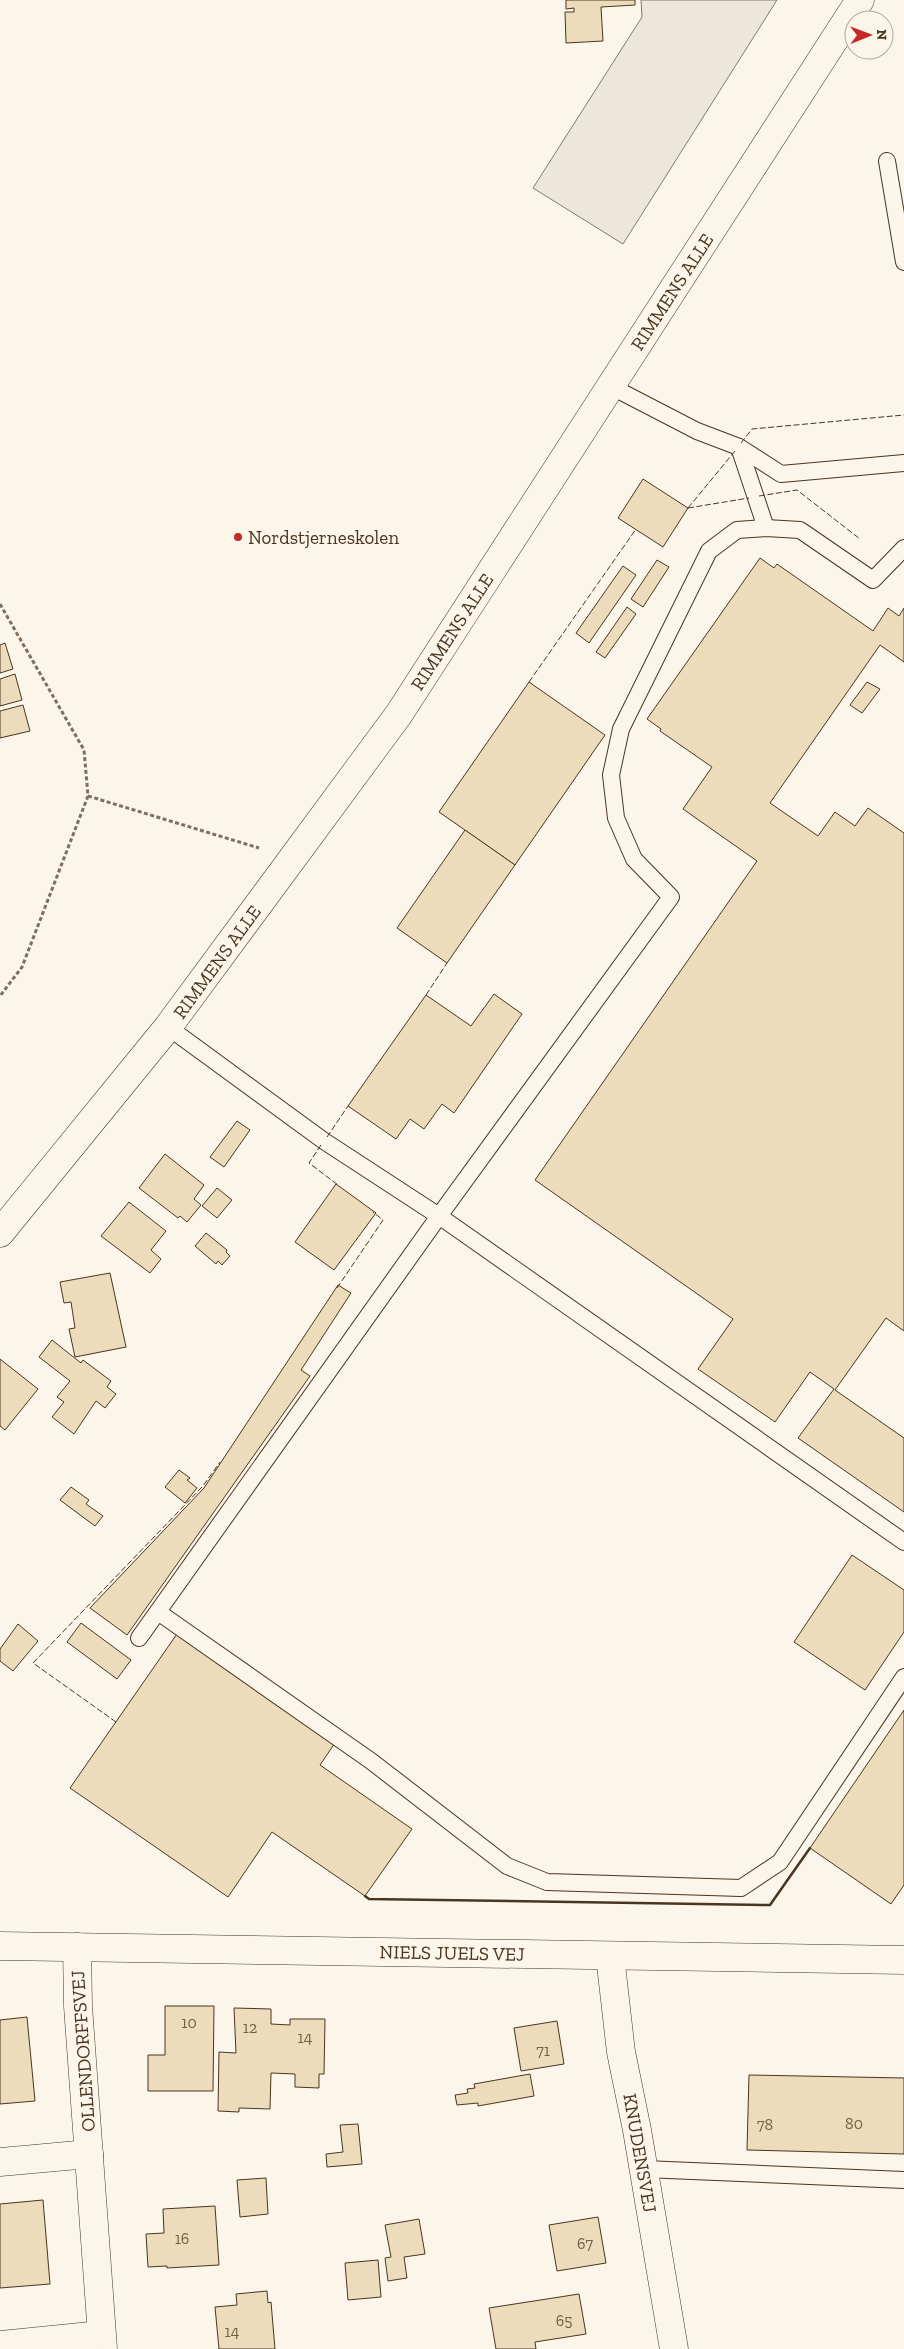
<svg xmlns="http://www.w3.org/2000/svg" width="904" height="2349" viewBox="0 0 904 2349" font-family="'Zilla Slab',serif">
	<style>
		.parking { fill: #ede7d9; stroke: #887966 }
		.building { fill: #ecdcbc; stroke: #4a3520 }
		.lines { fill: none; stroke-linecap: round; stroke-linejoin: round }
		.lane-casing { stroke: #4a3520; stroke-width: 18 }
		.street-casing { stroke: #4a3520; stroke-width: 29 }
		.secondary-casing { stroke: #4a3520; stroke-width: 29 }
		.path { stroke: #7f6f5c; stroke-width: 3; stroke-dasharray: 4 2.5; stroke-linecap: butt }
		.lane { stroke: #fbf6e9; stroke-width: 16 }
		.street { stroke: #fbf6e9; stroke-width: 28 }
		.secondary { stroke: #fbf6e9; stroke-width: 28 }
		.fence { stroke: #4a3520; stroke-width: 1; stroke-dasharray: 6 2.5; stroke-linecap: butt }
		.wall { stroke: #4a3520; stroke-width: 2.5 }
		.poi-dot { fill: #c62828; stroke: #fbf6e9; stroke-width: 2 }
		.labels { text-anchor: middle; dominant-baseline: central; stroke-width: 4; stroke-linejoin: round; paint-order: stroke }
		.number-label { font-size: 16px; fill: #725f47 }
		.street-label { font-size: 19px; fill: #4a3520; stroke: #fbf6e9 }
		.poi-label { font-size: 19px; fill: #4a3520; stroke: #fbf6e9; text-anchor: start }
	</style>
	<rect width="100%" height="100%" fill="#fbf6e9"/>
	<polygon class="parking" points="641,0 777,0 623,244 533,188 642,17"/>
	<g class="building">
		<polygon points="566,0 635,0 635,5 601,7 603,41 566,43 565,12 574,12 574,8 566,9"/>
		<polygon points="643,479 688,508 663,547 618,518"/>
		<polygon points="760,558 774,568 777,564 873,631 888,608 899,616 904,608 904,662 880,645 770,803 818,836 835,812 855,826 868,808 904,833 904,1331 886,1318 835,1390 904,1438 904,1512 798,1438 834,1389 810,1372 775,1422 698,1369 733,1319 535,1180 757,861 683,809 712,767 660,731 661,729 647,719"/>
		<polygon points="657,560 669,567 643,607 631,599"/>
		<polygon points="623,566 636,575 589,643 576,633"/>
		<polygon points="627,607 636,614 605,658 596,652"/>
		<polygon points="5,643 13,669 0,673 0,645"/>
		<polygon points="15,674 22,700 0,706 0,679"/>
		<polygon points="529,682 605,735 515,865 439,812"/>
		<polygon points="867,682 880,689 862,713 850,705"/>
		<polygon points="23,705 30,731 0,738 0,711"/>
		<polygon points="465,830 515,865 447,963 397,928"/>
		<polygon points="494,994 522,1014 454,1113 442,1104 424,1129 410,1119 396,1139 348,1106 426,995 471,1026"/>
		<polygon points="237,1121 250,1130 224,1167 210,1157"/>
		<polygon points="165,1154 204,1185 194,1199 201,1205 187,1222 180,1216 178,1218 139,1188"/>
		<polygon points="336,1184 376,1213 334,1270 295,1242"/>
		<polygon points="217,1188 232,1200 217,1218 202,1206"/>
		<polygon points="129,1202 166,1231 151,1250 161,1259 150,1273 101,1236"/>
		<polygon points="206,1233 227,1250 226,1252 230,1256 222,1265 218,1261 216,1264 195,1246"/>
		<polygon points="110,1273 126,1347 75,1357 69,1329 75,1328 71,1302 64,1303 60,1282"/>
		<polygon points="338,1285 351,1293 301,1370 310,1376 127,1635 90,1608 204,1488"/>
		<polygon points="52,1340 81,1363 83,1360 111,1381 107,1387 116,1394 105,1408 96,1401 74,1434 52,1417 64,1402 57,1397 70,1381 39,1357"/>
		<polygon points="0,1359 38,1389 5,1430 0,1426"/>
		<polygon points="179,1470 190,1478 187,1480 197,1488 185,1503 165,1487"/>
		<polygon points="71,1487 89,1500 86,1504 103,1516 95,1526 60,1500"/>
		<polygon points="852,1555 904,1590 904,1632 865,1690 794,1642"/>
		<polygon points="81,1623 131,1660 117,1679 67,1642"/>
		<polygon points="18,1624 38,1641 13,1671 0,1661 0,1649"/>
		<polygon points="179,1631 337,1740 320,1765 412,1829 365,1896 272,1832 228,1897 70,1788"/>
		<polygon points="904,1710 904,1885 891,1904 810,1848"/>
		<polygon points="165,2006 214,2006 213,2091 148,2091 148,2055 165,2055"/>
		<polygon points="234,2008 271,2009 271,2024 290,2025 290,2019 325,2019 324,2074 319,2074 319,2088 295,2087 295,2074 271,2073 270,2109 239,2108 239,2112 218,2111 219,2052 236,2053"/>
		<polygon points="27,2017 35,2101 0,2104 0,2020"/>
		<polygon points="557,2021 564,2064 521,2071 514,2028"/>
		<polygon points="530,2074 534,2096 478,2106 478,2103 457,2105 455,2095 468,2093 467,2089 475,2088 474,2084"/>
		<polygon points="749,2075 904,2078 904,2154 747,2150"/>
		<polygon points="358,2124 362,2164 327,2167 326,2154 343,2152 340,2125"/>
		<polygon points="266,2178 268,2214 240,2217 237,2180"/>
		<polygon points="43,2200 50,2284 0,2288 0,2204"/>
		<polygon points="215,2206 219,2265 167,2268 167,2266 148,2267 146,2234 164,2233 163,2209"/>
		<polygon points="598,2217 606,2263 557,2271 549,2225"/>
		<polygon points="419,2219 425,2254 404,2257 407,2278 388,2281 385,2258 391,2257 385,2225"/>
		<polygon points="378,2260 381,2297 348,2300 345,2263"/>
		<polygon points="267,2291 268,2303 271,2302 275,2349 219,2349 215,2307 237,2305 236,2294"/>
		<polygon points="579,2294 586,2334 535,2342 536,2349 496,2349 489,2308"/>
	</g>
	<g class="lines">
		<defs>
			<g id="lane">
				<polyline points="887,161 904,262"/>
				<polyline points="610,386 697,431 739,447 781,474 904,463"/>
				<polyline points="739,447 766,528"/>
				<polyline points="168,1027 324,1141 439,1216 904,1542"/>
				<polyline points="158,1612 371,1761 507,1866 547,1882 741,1888 780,1862 904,1677"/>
				<polyline points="139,1638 439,1216 671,897 634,859 616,818 611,775 621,729 709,551 737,530 766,528 800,530 873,580 904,548"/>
				<polyline points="644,2169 904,2180"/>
			</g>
			<g id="street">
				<polyline points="0,1233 168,1027 399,714 860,0"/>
				<polyline points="77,1947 78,2006 103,2349"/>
				<polyline points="610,1956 621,2052 637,2130 674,2349"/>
				<polyline points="0,2162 89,2154"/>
				<polyline points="0,2345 101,2335"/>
			</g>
			<polyline id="secondary" points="0,1946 904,1960"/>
		</defs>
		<use href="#lane" class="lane-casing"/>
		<use href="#street" class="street-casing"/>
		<use href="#secondary" class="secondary-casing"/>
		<g class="path">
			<polyline points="0,604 84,750 88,796 22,967 0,996"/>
			<polyline points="88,796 259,848"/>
		</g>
		<use href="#lane" class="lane"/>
		<use href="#street" class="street"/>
		<use href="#secondary" class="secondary"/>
		<g class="fence">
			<polyline points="741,443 752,429 904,415"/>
			<polyline points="759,496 797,490 860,539"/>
			<polyline points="688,508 735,451"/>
			<polyline points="688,508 749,498"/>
			<polyline points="529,682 636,529"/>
			<polyline points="426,995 447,963"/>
			<polyline points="327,1137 348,1106"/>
			<polyline points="321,1145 309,1163 338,1185"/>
			<polyline points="337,1288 383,1220 373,1212"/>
			<polyline points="116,1722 33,1663 203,1486 220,1462"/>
		</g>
		<polyline class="wall" points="365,1896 369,1899 770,1905 810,1848"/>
	</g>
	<circle class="poi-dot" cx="238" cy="537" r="5"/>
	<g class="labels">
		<g class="number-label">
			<text x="189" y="2022">10</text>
			<text x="250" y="2027">12</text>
			<text x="305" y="2037">14</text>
			<text x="543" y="2050">71</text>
			<text x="854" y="2123">80</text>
			<text x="765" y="2124">78</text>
			<text x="182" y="2238">16</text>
			<text x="585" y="2243">67</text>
			<text x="564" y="2320">65</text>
			<text x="232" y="2331">14</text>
		</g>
		<g class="street-label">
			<text transform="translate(672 292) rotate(-57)">RIMMENS ALLE</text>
			<text transform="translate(452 632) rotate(-57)">RIMMENS ALLE</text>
			<text transform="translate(217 962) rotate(-54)">RIMMENS ALLE</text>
			<text transform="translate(452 1953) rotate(1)">NIELS JUELS VEJ</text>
			<text transform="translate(83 2051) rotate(-94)">OLLENDORFFSVEJ</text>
			<text transform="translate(640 2153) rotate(80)">KNUDENSVEJ</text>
		</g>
		<g class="poi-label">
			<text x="248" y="537">Nordstjerneskolen</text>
		</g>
	</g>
	<g transform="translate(869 35) rotate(89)"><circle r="24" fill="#fbf6e9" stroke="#b4a999"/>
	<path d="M0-4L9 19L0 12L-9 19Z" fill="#c62828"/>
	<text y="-8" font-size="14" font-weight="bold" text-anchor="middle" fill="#4a3520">N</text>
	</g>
</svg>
